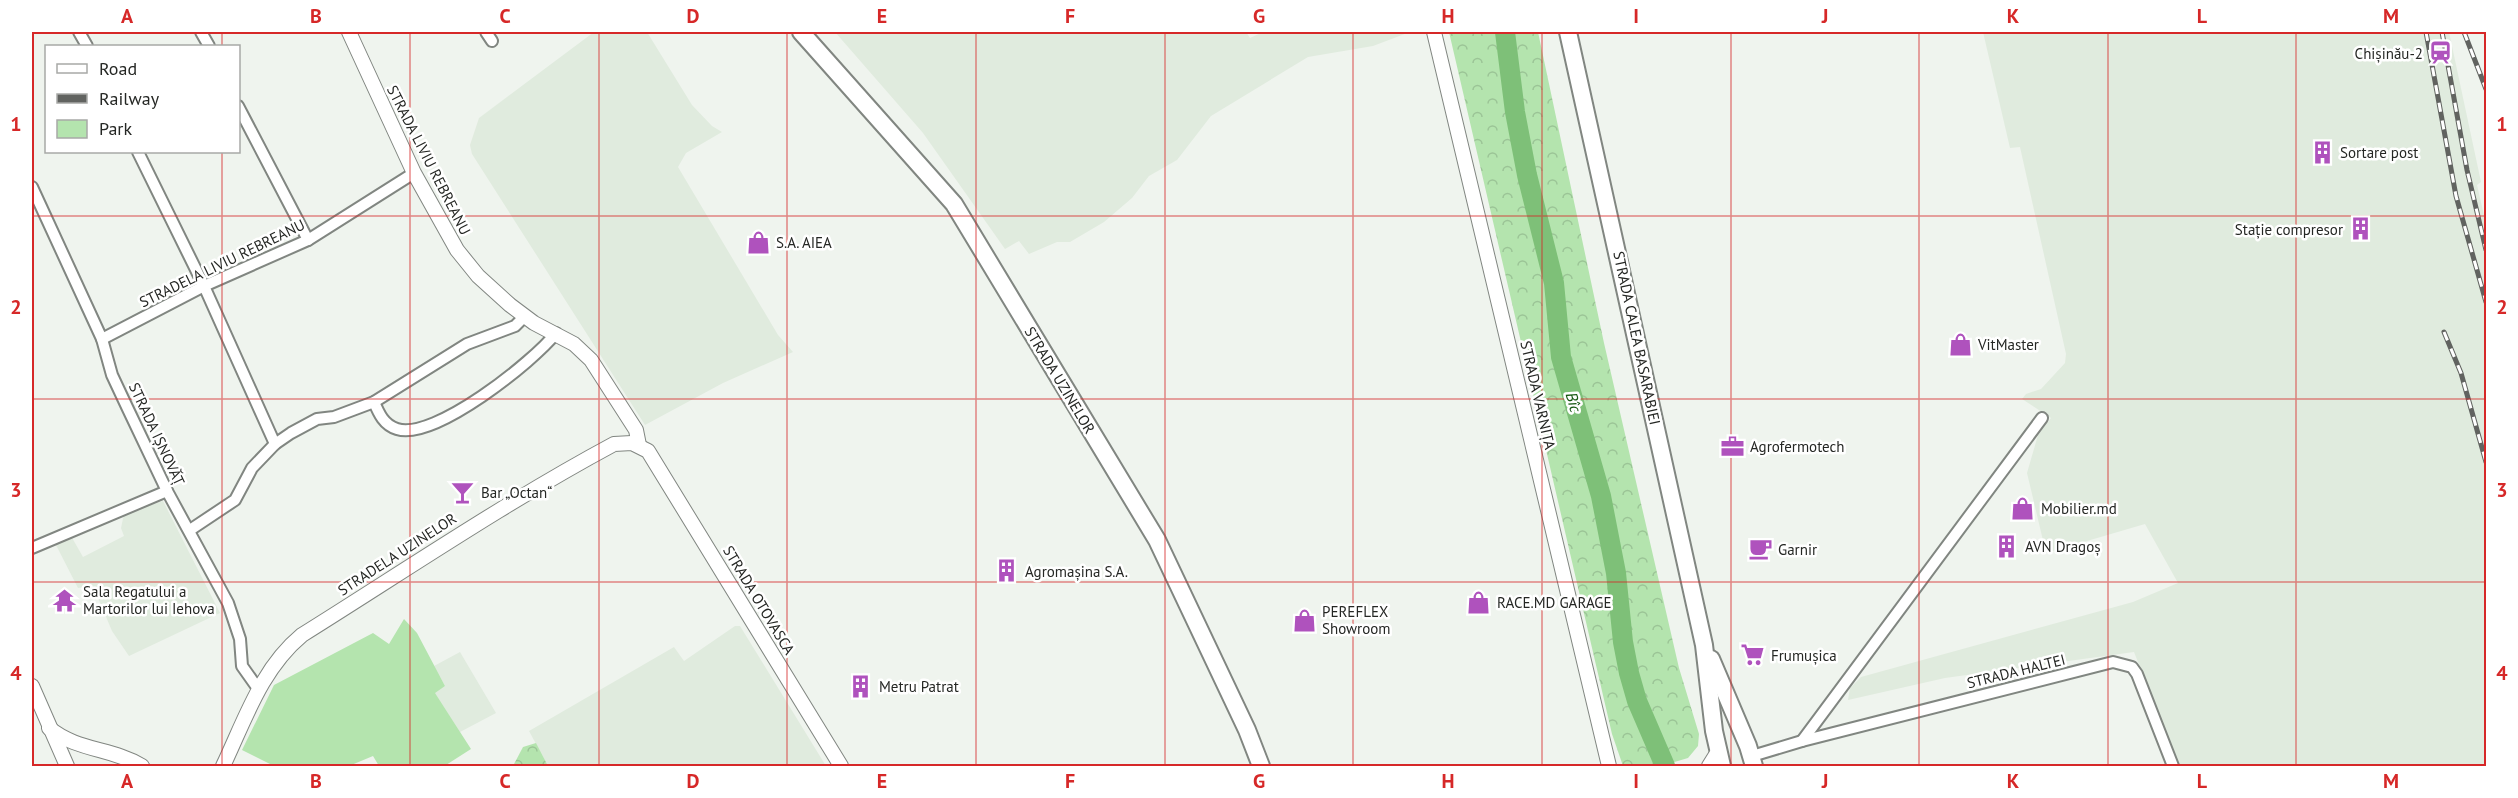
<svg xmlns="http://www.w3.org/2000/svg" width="2518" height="798" viewBox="0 0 2518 798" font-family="'PT Sans',sans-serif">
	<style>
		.built { fill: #e0ebde }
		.forest { fill: url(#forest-crowns) }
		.green { fill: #b4e4ae }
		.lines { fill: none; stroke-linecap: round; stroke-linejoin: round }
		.river { stroke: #7ec078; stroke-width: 20 }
		.street-casing { stroke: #818681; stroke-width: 14 }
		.secondary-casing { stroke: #818681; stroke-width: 16 }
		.primary-casing { stroke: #818681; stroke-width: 20 }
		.street { stroke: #fff; stroke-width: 10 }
		.secondary { stroke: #fff; stroke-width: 14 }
		.primary { stroke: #fff; stroke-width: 16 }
		.rail-casing { stroke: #616360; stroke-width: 5 }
		.rail { stroke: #fff; stroke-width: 3; stroke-dasharray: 9; stroke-linecap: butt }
		.grid { fill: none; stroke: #d62828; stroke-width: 1.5; stroke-opacity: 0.55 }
		.labels { text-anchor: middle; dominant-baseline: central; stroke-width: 5; stroke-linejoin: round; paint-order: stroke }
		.poi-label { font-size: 15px; fill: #252724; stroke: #fff; text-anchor: start }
		.street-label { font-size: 15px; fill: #252724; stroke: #fff }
		.water-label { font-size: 16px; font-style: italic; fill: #14570f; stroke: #fff }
		.neatline { fill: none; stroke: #d62828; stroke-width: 2 }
		.grid-label { font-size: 20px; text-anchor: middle; font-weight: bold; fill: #d62828 }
	</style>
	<defs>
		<pattern id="forest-crowns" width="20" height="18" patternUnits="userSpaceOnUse" patternTransform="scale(1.5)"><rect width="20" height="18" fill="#b4e4ae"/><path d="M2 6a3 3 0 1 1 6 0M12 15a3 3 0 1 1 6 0" fill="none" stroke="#9bc496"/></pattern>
	</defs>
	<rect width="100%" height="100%" fill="#eff4ee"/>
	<g class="built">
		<polygon points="594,32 647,32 692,105 712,126 722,132 686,153 678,167 778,335 793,352 723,383 645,425 472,154 470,145 479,118"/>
		<polygon points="835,32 1246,32 1250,38 1263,32 1410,32 1373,46 1308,57 1211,116 1177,160 1149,176 1132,198 1104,222 1070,242 1057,242 1029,254 1019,241 1005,249 923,133"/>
		<polygon points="1983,32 2449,32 2481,182 2477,185 2486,224 2486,766 2179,766 2134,652 1945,678 1848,700 1850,688 1861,677 2133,602 2178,583 2145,524 2046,553 2027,473 2038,435 2051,418 2022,399 2026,394 2041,389 2065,363 2066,354 2020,147 2010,148"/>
		<polygon points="163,501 220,613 129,656 112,631 93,586 78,588 56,545 71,536 83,557 124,536 121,528 124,514"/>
		<polygon points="735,626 740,626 826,766 548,766 529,731 674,647 684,661"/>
		<polygon points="460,652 496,713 460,732 434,692 445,686 434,666"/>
	</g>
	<g class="forest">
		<polygon points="1449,32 1538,32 1604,343 1679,668 1699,734 1698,746 1688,758 1661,766 1623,766 1612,734"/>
		<polygon points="536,743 548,766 513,766 523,747"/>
	</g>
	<polygon class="green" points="404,619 417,633 445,686 435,693 471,749 446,765 379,766 373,756 349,766 274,766 242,750 274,685 373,633 389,644"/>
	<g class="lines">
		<polyline class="river" points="1505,32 1515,112 1527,175 1554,283 1561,357 1601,496 1616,573 1623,642 1629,673 1637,701 1665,766"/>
		<defs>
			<g id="street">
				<polyline points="79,32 87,46"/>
				<polyline points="201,32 209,46"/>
				<polyline points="486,32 492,41"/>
				<polyline points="238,106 308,240"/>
				<polyline points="138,152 204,286 275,444"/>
				<polyline points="32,187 102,339 112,375 127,407 167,491 228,603 240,639 242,666 259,690"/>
				<polyline points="102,339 204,286 308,240 414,173"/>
				<path d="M374 402C379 414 384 425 397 429 434 441 533 362 556 333"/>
				<polyline points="190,530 235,500 252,468 275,444 291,433 317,419 334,417 374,402 467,344 515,326 525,316"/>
				<polyline points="32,548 167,491"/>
				<polyline points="1802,741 2042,418"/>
				<polyline points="1752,756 1802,741 2113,662 2132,667 2137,674 2173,766"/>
			</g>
			<g id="secondary">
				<polyline points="349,32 414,173 457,250 478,276 510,305 534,323 574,344 591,360 636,430 639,445"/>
				<polyline points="1434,32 1609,766"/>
				<polyline points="32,686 67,766"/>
				<path d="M49 728C77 751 112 748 142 766"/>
				<path d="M223 766C245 720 261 669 302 635 406 570 506 502 614 444L632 443 648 451 841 766"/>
				<polyline points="1709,766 1719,750"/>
			</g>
			<g id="primary">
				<polyline points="801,32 954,204 1157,540 1247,730 1261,766"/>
				<polyline points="1568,32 1704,645 1714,731 1722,766"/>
				<polyline points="1711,659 1748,746 1754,766"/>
			</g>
		</defs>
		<use href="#street" class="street-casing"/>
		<use href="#secondary" class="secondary-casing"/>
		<use href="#primary" class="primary-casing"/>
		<use href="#street" class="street"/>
		<use href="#secondary" class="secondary"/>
		<use href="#primary" class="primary"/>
		<defs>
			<g id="rail">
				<polyline points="2426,32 2456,196 2486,302"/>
				<polyline points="2442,32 2467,170 2486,250"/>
				<polyline points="2464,32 2486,89"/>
				<polyline points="2444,332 2461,373 2486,462"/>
			</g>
		</defs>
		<use href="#rail" class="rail-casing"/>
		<use href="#rail" class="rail"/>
	</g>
	<path class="grid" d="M222 32V46M410 32V766M599 32V766M787 32V766M976 32V766M1165 32V766M1353 32V766M1542 32V766M1731 32V766M1919 32V766M2108 32V766M2296 32V766M222 152V766M32 216H2486M32 399H2486M32 582H2486"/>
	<defs>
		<symbol id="station-bare" viewBox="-9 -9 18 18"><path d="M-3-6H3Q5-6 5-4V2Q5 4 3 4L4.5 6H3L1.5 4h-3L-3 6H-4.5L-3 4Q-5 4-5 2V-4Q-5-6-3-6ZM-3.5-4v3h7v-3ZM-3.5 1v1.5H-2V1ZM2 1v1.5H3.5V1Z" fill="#af52bd" stroke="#fff" stroke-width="2.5" paint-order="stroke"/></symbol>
		<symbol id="building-bare" viewBox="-9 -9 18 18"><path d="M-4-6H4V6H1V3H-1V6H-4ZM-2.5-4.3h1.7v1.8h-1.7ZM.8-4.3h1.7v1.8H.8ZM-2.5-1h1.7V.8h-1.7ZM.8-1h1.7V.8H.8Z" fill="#af52bd" stroke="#fff" stroke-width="2.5" paint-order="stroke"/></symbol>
		<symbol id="shop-bare" viewBox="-9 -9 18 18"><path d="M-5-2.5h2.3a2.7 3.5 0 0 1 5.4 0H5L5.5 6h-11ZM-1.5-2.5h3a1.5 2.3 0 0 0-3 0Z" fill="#af52bd" stroke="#fff" stroke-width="2.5" paint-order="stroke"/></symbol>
		<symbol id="office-bare" viewBox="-9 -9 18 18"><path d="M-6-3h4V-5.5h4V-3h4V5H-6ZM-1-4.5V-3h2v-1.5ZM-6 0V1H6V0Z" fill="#af52bd" stroke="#fff" stroke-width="2.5" paint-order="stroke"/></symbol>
		<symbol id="bar-bare" viewBox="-9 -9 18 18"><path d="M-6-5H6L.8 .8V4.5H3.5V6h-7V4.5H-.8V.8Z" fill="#af52bd" stroke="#fff" stroke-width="2.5" paint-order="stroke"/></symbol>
		<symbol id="cafe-bare" viewBox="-9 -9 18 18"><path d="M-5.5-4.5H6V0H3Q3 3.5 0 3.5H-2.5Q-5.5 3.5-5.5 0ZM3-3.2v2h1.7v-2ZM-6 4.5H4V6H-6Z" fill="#af52bd" stroke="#fff" stroke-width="2.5" paint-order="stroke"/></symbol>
		<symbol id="temple-bare" viewBox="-9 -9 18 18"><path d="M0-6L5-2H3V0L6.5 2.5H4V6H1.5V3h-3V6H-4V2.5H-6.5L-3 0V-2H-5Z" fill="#af52bd" stroke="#fff" stroke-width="2.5" paint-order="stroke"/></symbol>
		<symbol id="supermarket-bare" viewBox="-9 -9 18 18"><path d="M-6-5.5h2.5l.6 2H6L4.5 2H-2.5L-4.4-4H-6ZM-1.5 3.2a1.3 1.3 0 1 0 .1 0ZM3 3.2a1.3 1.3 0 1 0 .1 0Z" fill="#af52bd" stroke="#fff" stroke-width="2.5" paint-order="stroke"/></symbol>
	</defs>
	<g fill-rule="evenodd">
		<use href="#station-bare" x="2424" y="36" width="33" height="33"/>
		<use href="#building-bare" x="2306" y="136" width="33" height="33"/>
		<use href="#building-bare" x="2344" y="212" width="33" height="33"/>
		<use href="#shop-bare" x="742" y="226" width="33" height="33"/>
		<use href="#shop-bare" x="1944" y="328" width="33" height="33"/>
		<use href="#office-bare" x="1716" y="430" width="33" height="33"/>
		<use href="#bar-bare" x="446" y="476" width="33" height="33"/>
		<use href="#shop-bare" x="2006" y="492" width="33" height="33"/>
		<use href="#building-bare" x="1990" y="530" width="33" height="33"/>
		<use href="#cafe-bare" x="1744" y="532" width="33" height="33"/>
		<use href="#building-bare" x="990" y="554" width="33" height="33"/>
		<use href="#temple-bare" x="48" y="584" width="33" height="33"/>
		<use href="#shop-bare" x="1462" y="586" width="33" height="33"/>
		<use href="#shop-bare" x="1288" y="604" width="33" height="33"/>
		<use href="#supermarket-bare" x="1736" y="638" width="33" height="33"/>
		<use href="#building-bare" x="844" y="670" width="33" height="33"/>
	</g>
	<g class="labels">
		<g class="poi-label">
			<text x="2423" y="53" text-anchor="end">Chișinău-2</text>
			<text x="2340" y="152">Sortare post</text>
			<text x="2343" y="229" text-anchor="end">Stație compresor</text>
			<text x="776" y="242">S.A. AIEA</text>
			<text x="1978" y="344">VitMaster</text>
			<text x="1750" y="446">Agrofermotech</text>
			<text x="481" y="492">Bar „Octan“</text>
			<text x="2041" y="508">Mobilier.md</text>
			<text x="2025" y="546">AVN Dragoș</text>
			<text x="1778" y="549">Garnir</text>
			<text x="1025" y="571">Agromașina S.A.</text>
			<text x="83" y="591">Sala Regatului a<tspan x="83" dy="17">Martorilor lui Iehova</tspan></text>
			<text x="1497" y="602">RACE.MD GARAGE</text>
			<text x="1322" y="611">PEREFLEX<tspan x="1322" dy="17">Showroom</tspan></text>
			<text x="1771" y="655">Frumușica</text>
			<text x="879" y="686">Metru Patrat</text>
		</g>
		<g class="street-label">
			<text transform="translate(429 160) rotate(63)">STRADA LIVIU REBREANU</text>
			<text transform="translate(222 263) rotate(-26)">STRADELA LIVIU REBREANU</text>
			<text transform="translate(1637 338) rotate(78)">STRADA CALEA BASARABIEI</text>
			<text transform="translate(1060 380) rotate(59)">STRADA UZINELOR</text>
			<text transform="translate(1538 395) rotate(77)">STRADA VARNIȚA</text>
			<text transform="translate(157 434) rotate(65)">STRADA IȘNOVĂȚ</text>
			<text transform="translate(397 554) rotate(-33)">STRADELA UZINELOR</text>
			<text transform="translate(759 600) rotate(59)">STRADA OTOVASCA</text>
			<text transform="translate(2016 671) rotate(-14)">STRADA HALTEI</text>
		</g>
		<g class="water-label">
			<text transform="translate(1574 402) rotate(74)">Bîc</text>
		</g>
	</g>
	<rect width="2518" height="798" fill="none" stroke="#ffffff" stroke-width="66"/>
	<rect x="45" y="45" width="195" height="108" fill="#ffffff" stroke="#a8a9a7" stroke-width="1.5"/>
	<rect x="57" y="64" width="30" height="9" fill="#ffffff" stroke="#a8a9a7" stroke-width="1.5"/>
	<text x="99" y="75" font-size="18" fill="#252724">Road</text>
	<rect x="57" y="94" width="30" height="9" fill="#616360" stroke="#a8a9a7" stroke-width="1.5"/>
	<text x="99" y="105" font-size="18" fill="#252724">Railway</text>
	<rect x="57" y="120" width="30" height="18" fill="#b4e4ae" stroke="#a8a9a7" stroke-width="1.5"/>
	<text x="99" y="135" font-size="18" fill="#252724">Park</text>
	<rect x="33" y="33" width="2452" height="732" class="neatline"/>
	<g class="grid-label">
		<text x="127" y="23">A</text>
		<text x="316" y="23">B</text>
		<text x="505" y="23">C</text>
		<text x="693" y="23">D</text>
		<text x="882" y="23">E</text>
		<text x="1070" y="23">F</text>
		<text x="1259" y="23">G</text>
		<text x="1448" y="23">H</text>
		<text x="1636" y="23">I</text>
		<text x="1825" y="23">J</text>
		<text x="2013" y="23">K</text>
		<text x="2202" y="23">L</text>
		<text x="2391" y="23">M</text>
		<text x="16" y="131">1</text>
		<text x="2502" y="131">1</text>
		<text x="16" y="314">2</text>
		<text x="2502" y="314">2</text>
		<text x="16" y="497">3</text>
		<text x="2502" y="497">3</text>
		<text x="16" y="680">4</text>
		<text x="2502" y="680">4</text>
		<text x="127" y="788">A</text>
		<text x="316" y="788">B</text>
		<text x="505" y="788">C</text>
		<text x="693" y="788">D</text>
		<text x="882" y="788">E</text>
		<text x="1070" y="788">F</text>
		<text x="1259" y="788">G</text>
		<text x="1448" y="788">H</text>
		<text x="1636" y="788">I</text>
		<text x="1825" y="788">J</text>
		<text x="2013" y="788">K</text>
		<text x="2202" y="788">L</text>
		<text x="2391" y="788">M</text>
	</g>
</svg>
